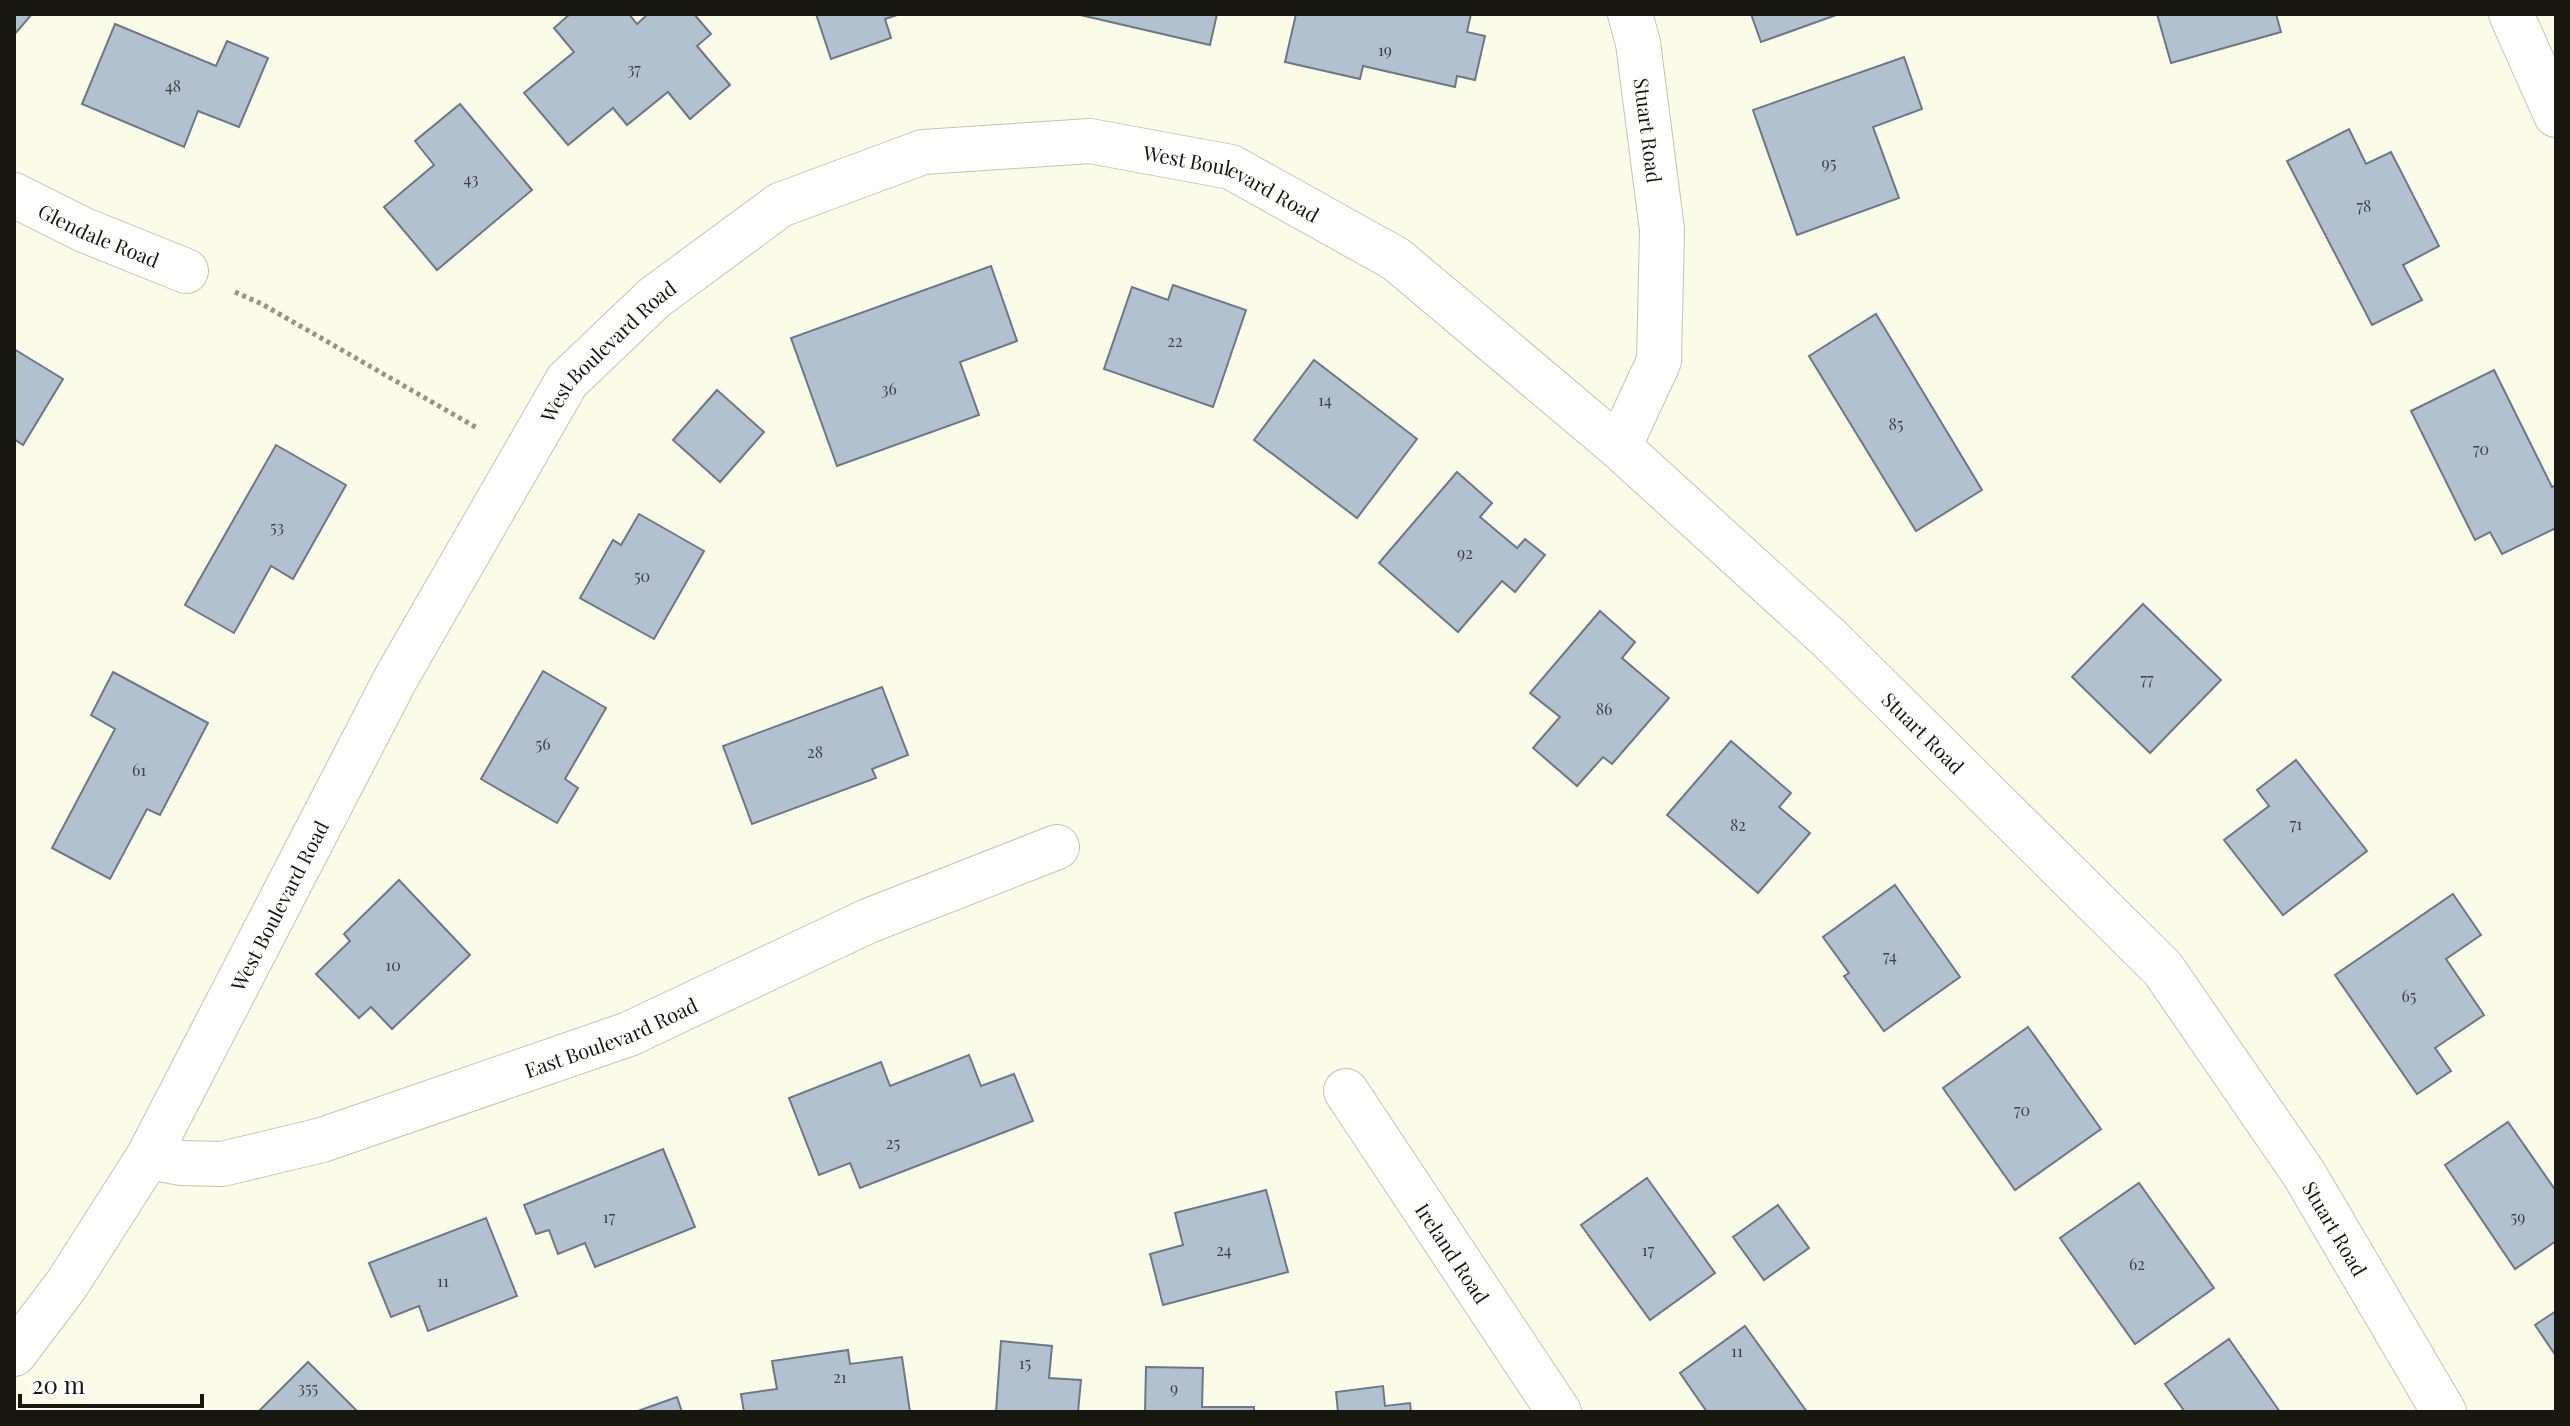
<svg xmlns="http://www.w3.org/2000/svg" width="2570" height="1426" viewBox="0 0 2570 1426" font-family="'Playfair Display',serif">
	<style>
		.building { fill: #b2c1d0; stroke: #6b7886; stroke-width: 2 }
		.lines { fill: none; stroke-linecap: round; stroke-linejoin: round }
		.street-casing { stroke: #c3c5b2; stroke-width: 46 }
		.path { stroke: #939486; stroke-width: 5; stroke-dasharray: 4 4; stroke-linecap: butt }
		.street { stroke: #fff; stroke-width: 44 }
		.labels { text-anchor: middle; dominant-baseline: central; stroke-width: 6; stroke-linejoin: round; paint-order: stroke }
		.number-label { font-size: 16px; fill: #3e4241 }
		.street-label { font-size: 20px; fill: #181811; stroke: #fff }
	</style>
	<rect width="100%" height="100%" fill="#fafce8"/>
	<g class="building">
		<polygon points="14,14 32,14 14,35"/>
		<polygon points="570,14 629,14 637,24 648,14 694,14 711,34 697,46 730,85 690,119 668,92 627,125 613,108 568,145 524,93 574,52 554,28"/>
		<polygon points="816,14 900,14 885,19 891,38 831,59"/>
		<polygon points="1076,14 1217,14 1210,45"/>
		<polygon points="1296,14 1471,14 1467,32 1485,36 1475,80 1457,76 1455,87 1363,66 1360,79 1285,62"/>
		<polygon points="1751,14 1839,14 1761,42"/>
		<polygon points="2157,14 2276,14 2281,32 2171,63"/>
		<polygon points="115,24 216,66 227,41 268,58 239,127 198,111 184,147 82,104"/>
		<polygon points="1904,57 1922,109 1873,127 1899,198 1797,235 1753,110"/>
		<polygon points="460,104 532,190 437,270 384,207 434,165 415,141"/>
		<polygon points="2349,129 2366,164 2391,152 2439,246 2403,265 2422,300 2372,325 2287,161"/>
		<polygon points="991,266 1017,341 960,362 979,415 837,466 791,338"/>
		<polygon points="1173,285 1246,310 1213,407 1104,369 1132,287 1168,300"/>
		<polygon points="1876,314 1982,490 1916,531 1809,356"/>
		<polygon points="14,349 63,379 23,445 14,439"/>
		<polygon points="1314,360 1417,439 1357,518 1254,440"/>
		<polygon points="2494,370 2552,487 2556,485 2556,528 2502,554 2490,532 2475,540 2411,411"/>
		<polygon points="717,390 764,432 720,482 673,440"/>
		<polygon points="276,445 346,485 293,579 271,566 234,633 185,605"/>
		<polygon points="1457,472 1492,503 1480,517 1517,548 1525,539 1545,555 1515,592 1502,581 1458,632 1379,563"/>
		<polygon points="639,514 704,551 654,639 580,598 613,540 621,545"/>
		<polygon points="2143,604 2221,680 2150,753 2072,677"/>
		<polygon points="1600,611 1635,642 1622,658 1669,698 1612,764 1603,757 1577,786 1533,748 1560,717 1530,693"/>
		<polygon points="543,671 606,708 565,779 578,788 557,823 481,779"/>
		<polygon points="113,672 208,723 160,815 147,809 110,879 52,848 115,729 91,715"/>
		<polygon points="882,687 908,755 872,769 876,778 752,824 723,746"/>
		<polygon points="1731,741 1791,793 1779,807 1810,833 1758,893 1667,815"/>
		<polygon points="2296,760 2367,851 2283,915 2224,840 2269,806 2257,790"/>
		<polygon points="399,880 470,955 392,1029 371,1007 359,1018 316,974 350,941 344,934"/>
		<polygon points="1895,885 1960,977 1884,1031 1844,976 1849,973 1823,937"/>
		<polygon points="2453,894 2481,935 2446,959 2484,1015 2435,1048 2451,1071 2417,1094 2335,975"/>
		<polygon points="2028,1027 2101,1129 2015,1190 1943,1088"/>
		<polygon points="969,1055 981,1086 1014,1074 1033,1121 860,1188 850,1163 819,1175 789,1098 881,1062 890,1086"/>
		<polygon points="2508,1122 2556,1191 2556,1241 2515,1269 2445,1165"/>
		<polygon points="663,1149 695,1227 595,1267 585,1243 558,1254 549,1230 536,1234 524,1205"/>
		<polygon points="1647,1178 1715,1273 1650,1320 1581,1225"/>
		<polygon points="2139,1183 2214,1288 2135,1344 2060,1238"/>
		<polygon points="1266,1190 1288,1272 1163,1305 1150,1254 1183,1245 1175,1213"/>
		<polygon points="1778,1205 1809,1248 1764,1280 1733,1237"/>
		<polygon points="486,1218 517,1296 428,1331 419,1306 391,1317 369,1263"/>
		<polygon points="2556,1311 2556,1356 2535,1325"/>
		<polygon points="1745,1326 1807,1412 1707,1412 1680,1373"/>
		<polygon points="2229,1339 2280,1412 2185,1412 2165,1384"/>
		<polygon points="1001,1341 1052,1346 1049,1378 1081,1380 1078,1412 996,1412"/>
		<polygon points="848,1350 850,1364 902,1357 910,1412 744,1412 741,1394 777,1389 772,1361"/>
		<polygon points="308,1362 358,1412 258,1412"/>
		<polygon points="1146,1367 1203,1368 1202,1407 1254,1407 1254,1412 1145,1412"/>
		<polygon points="1383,1386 1385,1406 1410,1403 1411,1412 1338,1412 1336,1392"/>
		<polygon points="677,1397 682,1412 635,1412"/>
	</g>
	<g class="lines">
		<defs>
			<g id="street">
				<path id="s1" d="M1630 14 1638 43 1662 230 1659 361 1619 447 1831 640 2163 969 2304 1174 2444 1412"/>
				<polyline points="2511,14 2556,115"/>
				<path id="s2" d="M14 195 84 230 186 271"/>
				<path id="s3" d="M1346 1091 1559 1412"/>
				<path id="s4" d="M148 1157 182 1163 222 1164 322 1140 629 1034 868 921 1057 847"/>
				<path id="s5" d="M14 1354 67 1284 148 1157 396 678 567 381 654 298 780 205 923 152 1090 141 1231 167 1396 259 1619 447"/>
			</g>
		</defs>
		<use href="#street" class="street-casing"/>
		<polyline class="path" points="235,292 262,304 477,428"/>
		<use href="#street" class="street"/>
	</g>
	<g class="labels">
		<g class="number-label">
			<text x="1385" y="49">19</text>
			<text x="634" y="68">37</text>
			<text x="173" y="85">48</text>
			<text x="1829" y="162">95</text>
			<text x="471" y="178">43</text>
			<text x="2364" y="205">78</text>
			<text x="1175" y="340">22</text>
			<text x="889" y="388">36</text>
			<text x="1325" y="399">14</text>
			<text x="1896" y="423">85</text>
			<text x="2481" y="448">70</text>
			<text x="277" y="526">53</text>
			<text x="1465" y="552">92</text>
			<text x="642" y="575">50</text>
			<text x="2147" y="678">77</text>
			<text x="1604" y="708">86</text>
			<text x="543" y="743">56</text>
			<text x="815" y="751">28</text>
			<text x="139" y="769">61</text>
			<text x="2296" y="823">71</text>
			<text x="1738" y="824">82</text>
			<text x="1890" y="955">74</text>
			<text x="393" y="964">10</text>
			<text x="2409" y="995">65</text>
			<text x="2022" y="1109">70</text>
			<text x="893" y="1142">25</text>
			<text x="609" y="1216">17</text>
			<text x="2518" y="1216">59</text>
			<text x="1224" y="1249">24</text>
			<text x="1648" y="1249">17</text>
			<text x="2137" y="1263">62</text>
			<text x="443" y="1280">11</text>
			<text x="1737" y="1350">11</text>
			<text x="1025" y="1362">15</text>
			<text x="840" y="1376">21</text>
			<text x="308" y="1387">355</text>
			<text x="1174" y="1387">9</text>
		</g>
		<g class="street-label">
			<text stroke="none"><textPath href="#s1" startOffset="118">Stuart Road</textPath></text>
			<text stroke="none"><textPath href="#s5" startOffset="1866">West Boulevard Road</textPath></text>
			<text stroke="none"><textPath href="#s2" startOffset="94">Glendale Road</textPath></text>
			<text stroke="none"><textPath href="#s5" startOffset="1170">West Boulevard Road</textPath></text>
			<text stroke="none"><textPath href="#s1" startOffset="862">Stuart Road</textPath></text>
			<text stroke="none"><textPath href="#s5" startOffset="522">West Boulevard Road</textPath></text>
			<text stroke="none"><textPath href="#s4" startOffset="484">East Boulevard Road</textPath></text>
			<text stroke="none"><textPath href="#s1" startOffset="1510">Stuart Road</textPath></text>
			<text stroke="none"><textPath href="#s3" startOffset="194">Ireland Road</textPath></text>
		</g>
	</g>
	<rect width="2570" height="1426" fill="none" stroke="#181811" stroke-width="32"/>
	<path d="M20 1394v12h182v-12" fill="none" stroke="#181811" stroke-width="4"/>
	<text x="32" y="1394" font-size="24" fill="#181811" stroke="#ffffff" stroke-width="6" paint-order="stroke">20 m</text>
</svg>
